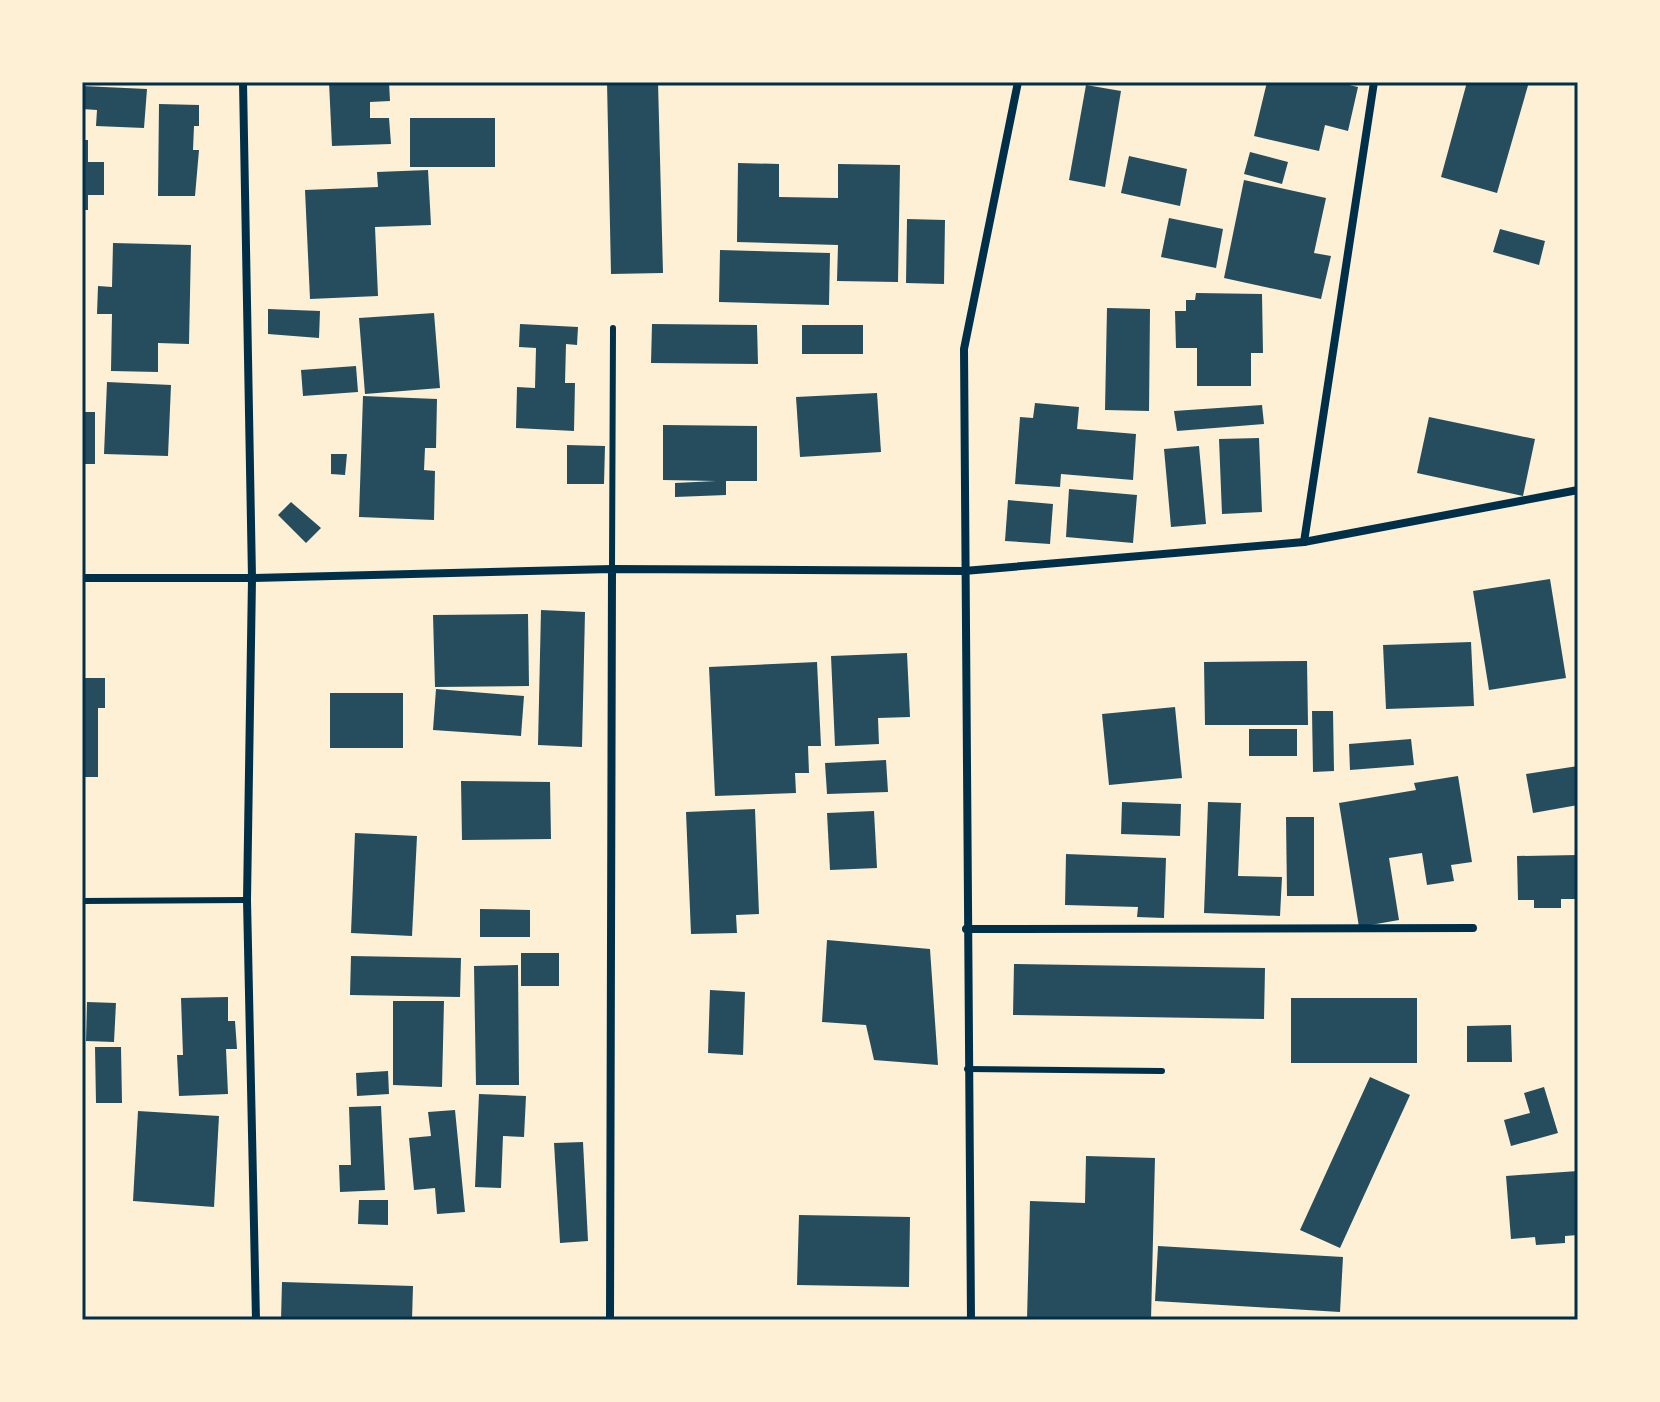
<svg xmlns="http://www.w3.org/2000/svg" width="1660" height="1402" viewBox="0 0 1660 1402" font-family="Signika,sans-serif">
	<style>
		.building { fill: #264d5e }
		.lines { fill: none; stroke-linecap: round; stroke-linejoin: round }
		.service { stroke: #003049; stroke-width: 6 }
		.minor { stroke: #003049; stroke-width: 8 }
		.neatline { fill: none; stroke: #003049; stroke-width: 3 }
	</style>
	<rect width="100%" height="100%" fill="#fdf0d5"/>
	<g class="building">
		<polygon points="329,82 389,82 390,101 370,102 370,118 389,118 391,144 332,146"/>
		<polygon points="607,82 658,82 663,273 611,274"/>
		<polygon points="1267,82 1336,82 1358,87 1348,131 1325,125 1319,151 1254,136"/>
		<polygon points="1467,82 1529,82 1497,193 1441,177"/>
		<polygon points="1086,85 1121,91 1105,187 1069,180"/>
		<polygon points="82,86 147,89 144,128 96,126 97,110 82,109"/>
		<polygon points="159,104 199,105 199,126 194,126 193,150 199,150 195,196 158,196"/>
		<rect x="410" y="118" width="85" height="49"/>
		<polygon points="82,140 88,140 88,162 104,162 104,195 88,195 88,210 82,210"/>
		<polygon points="1250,152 1288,162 1282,184 1244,174"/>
		<polygon points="1129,156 1187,169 1180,206 1121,193"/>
		<polygon points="738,163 779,164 779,197 838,198 838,164 900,165 898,282 837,281 838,245 737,242"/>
		<polygon points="428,170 431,225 375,227 378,296 310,299 305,190 378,187 377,172"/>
		<polygon points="1244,180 1326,198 1314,253 1331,256 1321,299 1224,278"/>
		<polygon points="1169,218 1223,229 1216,268 1161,257"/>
		<polygon points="907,219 945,220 944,284 906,283"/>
		<polygon points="1500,229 1545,241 1539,265 1493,252"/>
		<polygon points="113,243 191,245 189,344 158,343 158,372 111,371 112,314 97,314 98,286 112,287"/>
		<polygon points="720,250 830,253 829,305 719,302"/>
		<polygon points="1196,293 1262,294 1263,353 1251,353 1251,386 1197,386 1197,348 1176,348 1175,311 1186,311 1186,300 1195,300"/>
		<polygon points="1107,308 1150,309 1149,411 1105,410"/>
		<polygon points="268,309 320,311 319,338 268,334"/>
		<polygon points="434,313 440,388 365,394 359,318"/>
		<polygon points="520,324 578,327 577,345 566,344 565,383 575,383 574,431 516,428 517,387 535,388 536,348 519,347"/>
		<polygon points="652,324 757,325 758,364 651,363"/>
		<rect x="802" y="325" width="61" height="29"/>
		<polygon points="356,366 358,392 303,396 301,370"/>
		<polygon points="107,382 171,385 168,456 104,454"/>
		<polygon points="877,393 881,452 800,457 796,397"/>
		<polygon points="363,396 437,399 436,448 425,448 424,470 435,471 434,520 359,517"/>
		<polygon points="1035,403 1079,407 1077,429 1136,434 1133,480 1061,474 1060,487 1015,484 1020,417 1033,418"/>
		<polygon points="1262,405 1264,424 1177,431 1174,411"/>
		<rect x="82" y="412" width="13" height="52"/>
		<polygon points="1429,417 1535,439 1523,496 1417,473"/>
		<polygon points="663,425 757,426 757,481 726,481 726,495 675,497 675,483 716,481 663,480"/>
		<polygon points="1259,438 1262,512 1222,514 1219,439"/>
		<polygon points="567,445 605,446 604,484 567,484"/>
		<polygon points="1199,446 1206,524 1171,527 1164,449"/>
		<polygon points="331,454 347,454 345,475 331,474"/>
		<polygon points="1069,489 1137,495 1133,543 1066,537"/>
		<polygon points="1008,500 1053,504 1050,544 1005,541"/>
		<polygon points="291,502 321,528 306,543 278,515"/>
		<polygon points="1550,579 1566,678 1489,690 1473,591"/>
		<polygon points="541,610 585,612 582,747 538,745"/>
		<polygon points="528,614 529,686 435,687 433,615"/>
		<polygon points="1471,642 1474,706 1386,709 1383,645"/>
		<polygon points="907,653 910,717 878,718 879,744 835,746 831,656"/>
		<polygon points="1307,661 1308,725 1205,725 1204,662"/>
		<polygon points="817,662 821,746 808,746 809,773 795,773 796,793 715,796 709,667"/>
		<polygon points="82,678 105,678 105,708 98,708 98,777 82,777"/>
		<polygon points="436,689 524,696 521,736 433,730"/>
		<rect x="330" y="693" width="73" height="55"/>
		<polygon points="1175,707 1182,778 1109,785 1102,714"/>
		<polygon points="1312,711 1333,711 1334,771 1313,772"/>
		<rect x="1249" y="729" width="48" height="27"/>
		<polygon points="1411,739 1414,765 1350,770 1349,744"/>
		<polygon points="886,760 888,792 827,794 825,763"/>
		<polygon points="1578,766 1578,805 1533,813 1526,774"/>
		<polygon points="1458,776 1472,862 1451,865 1454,881 1427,885 1422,853 1389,858 1399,920 1359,927 1339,803 1416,790 1414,783"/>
		<polygon points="461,781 550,782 551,839 462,840"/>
		<polygon points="1122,802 1181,804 1180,836 1121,834"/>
		<polygon points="1208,802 1241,803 1238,876 1282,877 1280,916 1204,913"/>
		<polygon points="755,809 759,914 736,915 737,933 691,934 686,812"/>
		<polygon points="874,811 877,868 830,870 827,813"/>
		<polygon points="1286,817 1314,817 1314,896 1287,896"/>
		<polygon points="355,833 417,836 412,936 351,933"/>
		<polygon points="1066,854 1166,858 1164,918 1137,917 1138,907 1065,905"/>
		<polygon points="1578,855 1578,899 1561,899 1561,908 1534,908 1534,900 1518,900 1517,856"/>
		<polygon points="480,909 530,910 530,937 480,937"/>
		<polygon points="827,940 930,949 938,1065 874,1060 866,1025 822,1022"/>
		<rect x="521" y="953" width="38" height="33"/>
		<polygon points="351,956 461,958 460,997 350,995"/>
		<polygon points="1014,964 1265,968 1264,1019 1013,1015"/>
		<polygon points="518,965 519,1085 476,1085 474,966"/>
		<polygon points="710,990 745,992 743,1055 708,1053"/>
		<polygon points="228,997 228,1021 235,1021 237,1049 226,1049 228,1094 179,1096 177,1055 183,1055 181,998"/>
		<rect x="1291" y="998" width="126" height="65"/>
		<polygon points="393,1001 444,1001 442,1087 393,1085"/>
		<polygon points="87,1002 116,1003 114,1042 86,1041"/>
		<polygon points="1511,1025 1512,1062 1467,1062 1467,1026"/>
		<polygon points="95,1047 121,1047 122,1103 96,1103"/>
		<polygon points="388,1071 389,1094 357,1096 356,1073"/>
		<polygon points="1370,1077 1410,1095 1340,1248 1300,1230"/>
		<polygon points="1544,1087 1558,1133 1511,1146 1504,1120 1530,1113 1524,1093"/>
		<polygon points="479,1094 526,1096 524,1137 503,1136 501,1188 475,1187"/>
		<polygon points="381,1106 385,1190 340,1192 339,1165 351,1165 349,1107"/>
		<polygon points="455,1110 465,1212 437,1214 435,1188 414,1190 409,1138 431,1136 428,1112"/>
		<polygon points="138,1111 219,1116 214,1207 133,1201"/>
		<polygon points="583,1142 588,1241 560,1243 554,1143"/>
		<polygon points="1086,1156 1155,1158 1151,1320 1027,1320 1030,1201 1085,1203"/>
		<polygon points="1578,1171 1578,1235 1565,1236 1565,1243 1536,1245 1535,1237 1511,1239 1506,1176"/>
		<polygon points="359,1200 388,1200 388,1225 358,1224"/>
		<polygon points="799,1215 910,1217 909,1287 797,1285"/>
		<polygon points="1158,1246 1343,1257 1340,1312 1155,1301"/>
		<polygon points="282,1282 413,1286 412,1320 281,1320"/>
	</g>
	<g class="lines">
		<g class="service">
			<polyline points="612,569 613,328"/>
			<polyline points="82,901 247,900"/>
			<polyline points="967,1069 1162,1071"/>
		</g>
		<g class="minor">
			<polyline points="243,82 252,578 247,900 256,1320"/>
			<polyline points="1304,542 1374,82"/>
			<polyline points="82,578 252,578 612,569 964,571 1304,542 1578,490"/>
			<polyline points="966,929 1473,928"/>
			<polyline points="610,1320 612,569"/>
			<polyline points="971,1320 964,349 1018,82"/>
		</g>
	</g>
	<rect width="1660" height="1402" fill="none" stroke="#fdf0d5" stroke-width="168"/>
	<rect x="84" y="84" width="1492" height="1234" class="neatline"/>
</svg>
